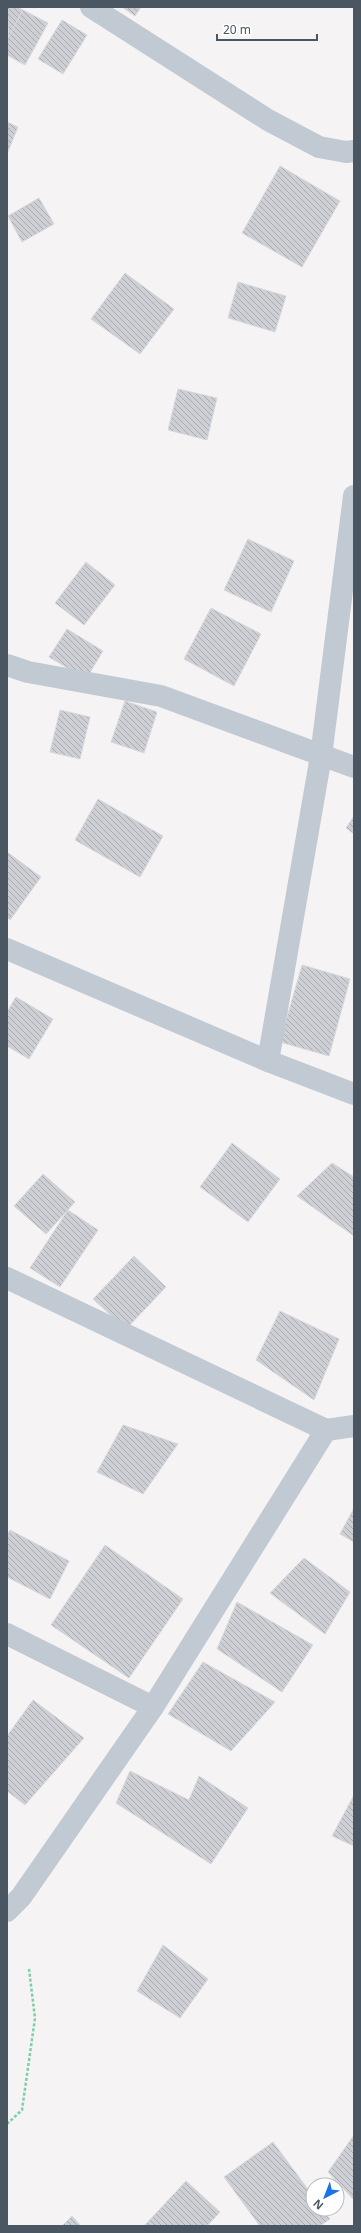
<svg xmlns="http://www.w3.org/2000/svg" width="361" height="2233" viewBox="0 0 361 2233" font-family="'Noto Sans',sans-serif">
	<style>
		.building { fill: url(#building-back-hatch); stroke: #d7d9de }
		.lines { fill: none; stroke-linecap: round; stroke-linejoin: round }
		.path { stroke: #7ad0a6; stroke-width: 2.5; stroke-dasharray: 3 2; stroke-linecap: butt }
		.street { stroke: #c1cad2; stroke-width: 22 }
	</style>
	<defs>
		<pattern id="building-back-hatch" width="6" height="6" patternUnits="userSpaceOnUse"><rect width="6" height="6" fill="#cdcfd5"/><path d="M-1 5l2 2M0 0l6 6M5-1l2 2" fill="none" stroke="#a8abb0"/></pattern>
	</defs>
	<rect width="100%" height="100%" fill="#f5f3f3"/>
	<g class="building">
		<polygon points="7,7 17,7 23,10 9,41"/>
		<polygon points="122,7 141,7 135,16"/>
		<polygon points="23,10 48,23 25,65 7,55 7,40"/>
		<polygon points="62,20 87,35 63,74 38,59"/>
		<polygon points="7,122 18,127 7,154"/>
		<polygon points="280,166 340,201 302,267 242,233"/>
		<polygon points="39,198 54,224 22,242 8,216"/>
		<polygon points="125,273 174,309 140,354 91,319"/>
		<polygon points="238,282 286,296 275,332 228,318"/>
		<polygon points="178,389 217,398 207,440 168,430"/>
		<polygon points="248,539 294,561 271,612 224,590"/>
		<polygon points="86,562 115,585 84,625 55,603"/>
		<polygon points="211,608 261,634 234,686 184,659"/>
		<polygon points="67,629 103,651 86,679 49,657"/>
		<polygon points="125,701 157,712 144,753 111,742"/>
		<polygon points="60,710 90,717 80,759 50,752"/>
		<polygon points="98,799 163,836 140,877 75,840"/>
		<polygon points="354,816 354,834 346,828"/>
		<polygon points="7,852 41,877 10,920 7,917"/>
		<polygon points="302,965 350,979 329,1056 280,1042"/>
		<polygon points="16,997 53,1019 29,1059 7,1046 7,1012"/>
		<polygon points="232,1143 280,1179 248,1222 200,1187"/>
		<polygon points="332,1163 354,1177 354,1236 297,1196"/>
		<polygon points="43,1174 75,1202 46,1234 14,1206"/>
		<polygon points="68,1210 98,1230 60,1287 30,1268"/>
		<polygon points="134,1256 166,1287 126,1329 93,1299"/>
		<polygon points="280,1311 339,1339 314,1400 256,1360"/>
		<polygon points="123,1425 178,1444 143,1494 97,1472"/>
		<polygon points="354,1508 354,1542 340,1534"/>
		<polygon points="10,1530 69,1561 50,1599 7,1577 7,1536"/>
		<polygon points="105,1545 183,1599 129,1678 51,1625"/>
		<polygon points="304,1558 350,1592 325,1634 270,1593"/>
		<polygon points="237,1602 313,1645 282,1692 217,1649"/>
		<polygon points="203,1662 275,1702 231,1751 168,1714"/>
		<polygon points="33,1700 84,1738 25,1805 7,1791 7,1736"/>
		<polygon points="130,1771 189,1800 199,1776 248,1808 211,1864 116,1803"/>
		<polygon points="354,1795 354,1846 332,1836"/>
		<polygon points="163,1945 208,1979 180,2018 137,1991"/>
		<polygon points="354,2135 354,2200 328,2172"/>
		<polygon points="273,2142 313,2196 313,2209 322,2209 330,2219 320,2226 260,2226 224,2177"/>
		<polygon points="186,2181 220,2212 207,2226 144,2226"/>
		<polygon points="72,2216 81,2226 62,2226"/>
	</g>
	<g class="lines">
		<polyline class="path" points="7,2124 22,2110 35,2018 29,1969"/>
		<g class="street">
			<polyline points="91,7 268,120 319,147 346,152 354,151"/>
			<polyline points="7,665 28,672 161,696 354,767"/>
			<polyline points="7,949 268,1061 354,1094"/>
			<polyline points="268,1061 321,756 354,496"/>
			<polyline points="7,1278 326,1430 354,1426"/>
			<polyline points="7,1634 153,1707"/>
			<polyline points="7,1911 21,1897 153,1707 326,1430"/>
		</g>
	</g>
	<rect width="361" height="2233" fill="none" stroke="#4a5661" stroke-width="16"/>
	<g transform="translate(325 2197) rotate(222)"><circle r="19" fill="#ffffff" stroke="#b7bbc0"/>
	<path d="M0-3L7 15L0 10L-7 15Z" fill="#1a73e8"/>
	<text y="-6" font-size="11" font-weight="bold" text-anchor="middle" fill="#4a5661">N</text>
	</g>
	<path d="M217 34v6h100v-6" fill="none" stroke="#4a5661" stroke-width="2"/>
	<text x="223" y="34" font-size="12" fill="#4a5661" stroke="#ffffff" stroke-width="3" paint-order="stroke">20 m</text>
</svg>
